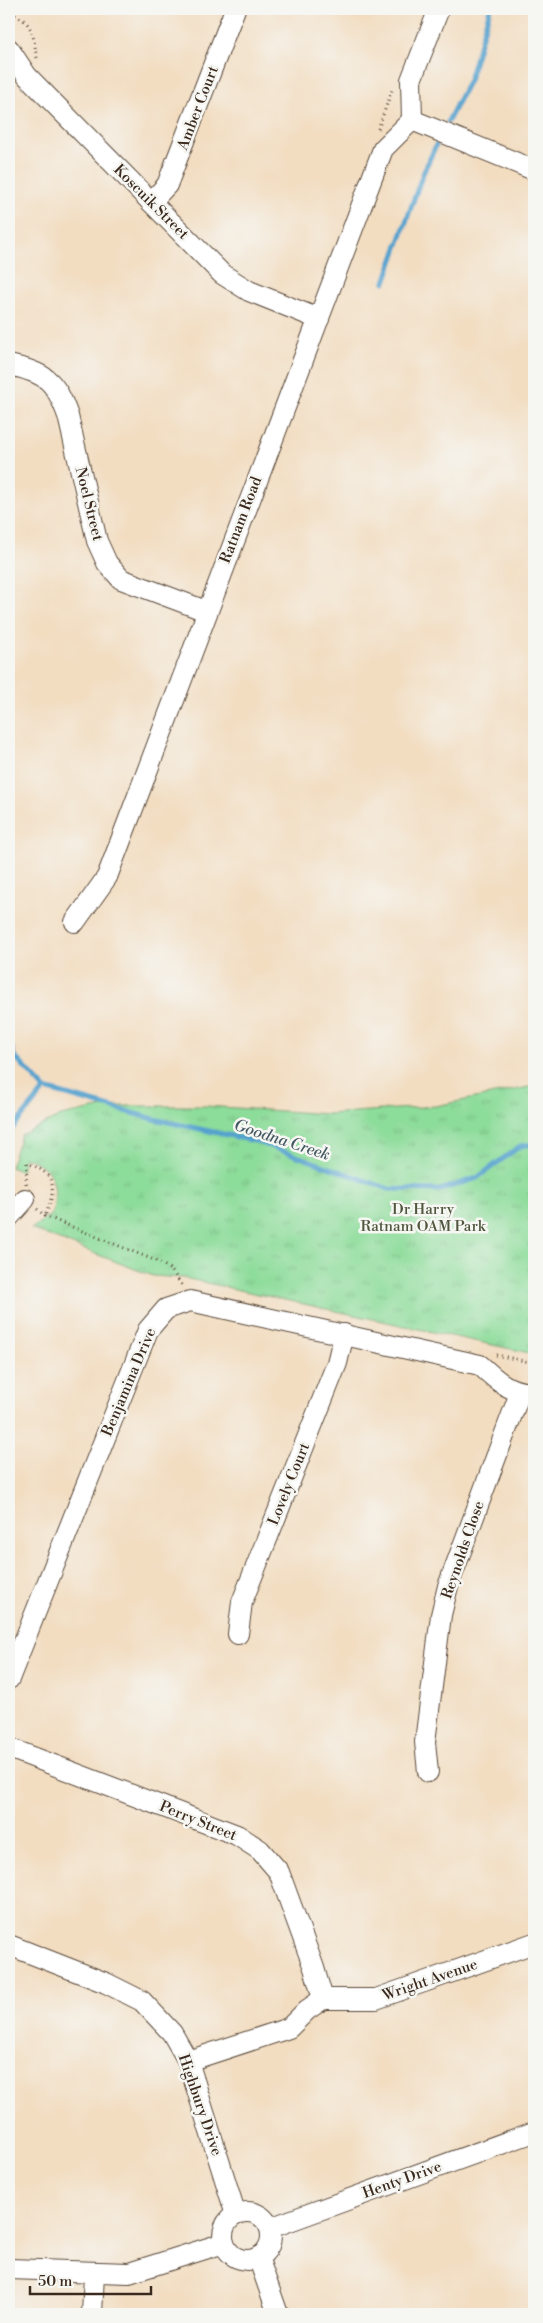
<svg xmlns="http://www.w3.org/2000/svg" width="543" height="2323" viewBox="0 0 543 2323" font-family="'Libre Bodoni',serif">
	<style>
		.park { fill: url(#park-tufts); stroke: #64835c }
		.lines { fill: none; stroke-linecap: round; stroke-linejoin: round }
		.stream { stroke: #55a2ce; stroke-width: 5 }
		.minor-casing { stroke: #564536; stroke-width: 22 }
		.path { stroke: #564536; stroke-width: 3; stroke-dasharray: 1 4; stroke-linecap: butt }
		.minor { stroke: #fff; stroke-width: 20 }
		.labels { text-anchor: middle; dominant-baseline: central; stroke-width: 5; stroke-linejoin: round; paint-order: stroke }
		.street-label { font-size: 15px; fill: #3b2a1e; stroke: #f6f6f2 }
		.park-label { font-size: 15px; fill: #4f563d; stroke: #f6f6f2 }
		.water-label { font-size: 16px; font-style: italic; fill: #455a64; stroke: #f6f6f2 }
	</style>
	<defs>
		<pattern id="park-tufts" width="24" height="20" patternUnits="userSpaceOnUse" patternTransform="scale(1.25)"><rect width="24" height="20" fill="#8cdc9a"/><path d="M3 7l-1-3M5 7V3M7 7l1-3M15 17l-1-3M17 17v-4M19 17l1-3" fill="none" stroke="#7abd84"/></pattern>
	</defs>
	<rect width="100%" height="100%" fill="#f6f6f2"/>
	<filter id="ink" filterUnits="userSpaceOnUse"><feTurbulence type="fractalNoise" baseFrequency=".02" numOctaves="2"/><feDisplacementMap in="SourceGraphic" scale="10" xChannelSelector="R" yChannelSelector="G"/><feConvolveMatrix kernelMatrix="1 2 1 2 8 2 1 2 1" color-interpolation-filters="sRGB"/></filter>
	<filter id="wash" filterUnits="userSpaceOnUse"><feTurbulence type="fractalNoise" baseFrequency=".0096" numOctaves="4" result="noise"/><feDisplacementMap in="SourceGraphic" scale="20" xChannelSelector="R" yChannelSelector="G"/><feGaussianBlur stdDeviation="1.12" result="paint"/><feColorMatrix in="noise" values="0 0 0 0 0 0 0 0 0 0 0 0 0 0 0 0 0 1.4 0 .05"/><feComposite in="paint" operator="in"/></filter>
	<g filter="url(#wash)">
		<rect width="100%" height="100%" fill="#f2ddc1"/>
		<path class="park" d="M534 1086V1354L184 1278 153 1276 31 1229 52 1214C59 1186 54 1166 24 1157L21 1171 10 1167 21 1135 61 1116 108 1106H206L328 1114 436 1106Z"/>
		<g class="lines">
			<g class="stream">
				<polyline points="448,121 469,80 490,9"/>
				<polyline points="385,282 422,176 436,145"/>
				<polyline points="9,1039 14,1056 45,1089 154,1119 255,1141 389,1189 440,1190 477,1178 520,1146 534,1144"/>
				<polyline points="9,1136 12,1129 45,1089"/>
			</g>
		</g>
	</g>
	<g filter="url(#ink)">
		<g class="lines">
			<defs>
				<g id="minor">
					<polyline points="9,49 27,76 222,274 249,291 319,319"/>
					<polyline points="412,120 534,170"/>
					<polyline points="412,120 411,80 439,9"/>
					<polyline points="151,202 167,185 235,9"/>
					<path d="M9 365C46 373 55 380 68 416L97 541 107 563 121 579 206 611"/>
					<polyline points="75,922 107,877 383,149 412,120"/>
					<polyline points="9,1217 25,1199"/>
					<polyline points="238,1634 242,1602 337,1363 344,1334"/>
					<path d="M9 1679 148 1330 166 1309 190 1301 480 1365C497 1381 511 1394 534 1392"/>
					<polyline points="9,1748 237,1835 260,1850 279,1872 314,1968 323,1999"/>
					<polyline points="428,1772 425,1742 441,1615 448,1586 520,1393"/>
					<polyline points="9,1945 106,1983 142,2001 172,2033 188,2061 236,2215"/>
					<polyline points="188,2061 289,2028 307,2010 323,1999 376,1999 534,1943"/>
					<circle cx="247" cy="2236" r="24"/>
					<polyline points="270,2228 534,2132"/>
					<polyline points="258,2257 278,2314"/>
					<polyline points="9,2269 129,2273 224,2243"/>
					<polyline points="92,2314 94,2274"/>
				</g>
			</defs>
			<use href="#minor" class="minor-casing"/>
			<g class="path">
				<path d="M15 15C35 24 33 39 37 58"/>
				<polyline points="378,129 392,90"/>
				<path d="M26 1184 27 1163C58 1174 56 1190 45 1216"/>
				<polyline points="37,1209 45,1216 159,1262 171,1270 182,1285"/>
				<polyline points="496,1355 534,1363"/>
			</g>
			<use href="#minor" class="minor"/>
		</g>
	</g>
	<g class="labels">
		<g class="street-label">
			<text transform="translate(198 108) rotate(-69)">Amber Court</text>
			<text transform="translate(151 202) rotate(45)">Koscuik Street</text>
			<text transform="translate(89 504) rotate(76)">Noel Street</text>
			<text transform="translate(241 520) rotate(-69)">Ratnam Road</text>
			<text transform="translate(129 1382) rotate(-67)">Benjamina Drive</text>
			<text transform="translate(289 1484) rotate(-68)">Lovely Court</text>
			<text transform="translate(463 1550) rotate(-71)">Reynolds Close</text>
			<text transform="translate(198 1821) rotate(22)">Perry Street</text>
			<text transform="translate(430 1980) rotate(-19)">Wright Avenue</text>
			<text transform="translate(200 2105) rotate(71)">Highbury Drive</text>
			<text transform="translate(402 2180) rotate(-20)">Henty Drive</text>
		</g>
		<g class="park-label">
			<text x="423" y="1209">Dr Harry<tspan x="423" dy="17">Ratnam OAM Park</tspan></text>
		</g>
		<g class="water-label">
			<text transform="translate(282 1140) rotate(18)">Goodna Creek</text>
		</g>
	</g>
	<rect width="543" height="2323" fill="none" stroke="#f6f6f2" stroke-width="30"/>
	<path d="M30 2286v8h121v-8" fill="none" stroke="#3b2a1e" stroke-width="2.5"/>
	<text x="38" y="2286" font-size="15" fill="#3b2a1e" stroke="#f6f6f2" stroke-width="4" paint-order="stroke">50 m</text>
</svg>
